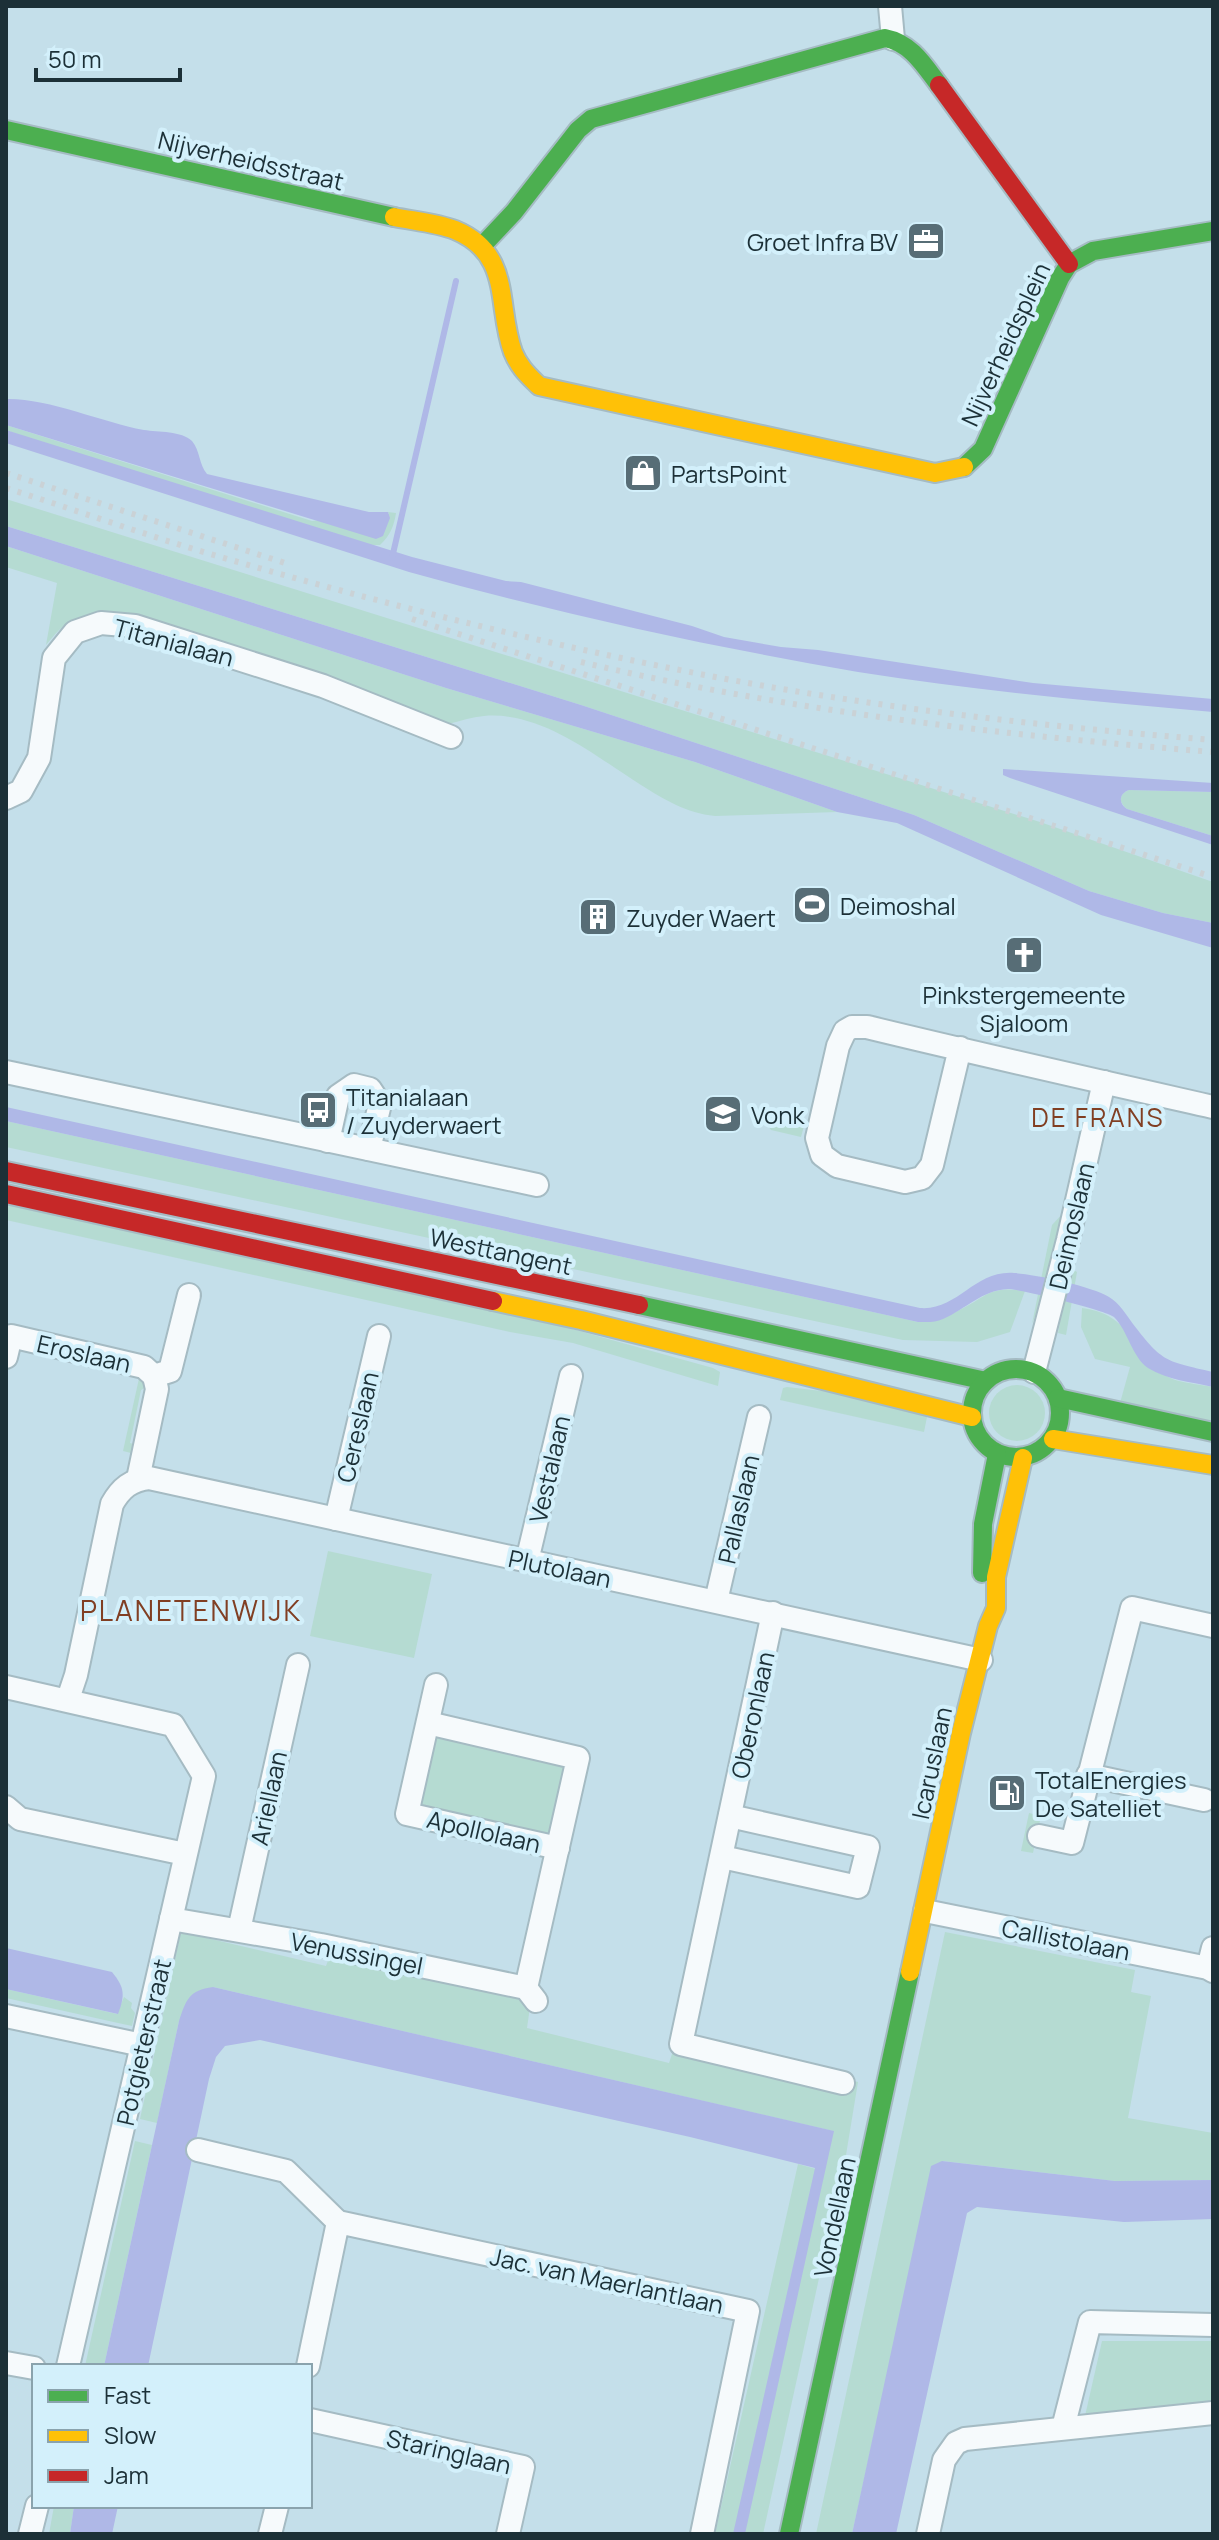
<svg xmlns="http://www.w3.org/2000/svg" width="1219" height="2540" viewBox="0 0 1219 2540" font-family="Manrope,sans-serif">
	<style>
		.green { fill: #b5dbd2 }
		.water { fill: #afb8e7 }
		.lines { fill: none; stroke-linecap: round; stroke-linejoin: round }
		.stream { stroke: #afb8e7; stroke-width: 6 }
		.street-casing { stroke: #a5bbc3; stroke-width: 26 }
		.fast-casing { stroke: #a5bbc3; stroke-width: 22 }
		.slow-casing { stroke: #a5bbc3; stroke-width: 22 }
		.jam-casing { stroke: #a5bbc3; stroke-width: 22 }
		.street { stroke: #f6fafc; stroke-width: 22 }
		.fast { stroke: #4caf50; stroke-width: 18 }
		.slow { stroke: #ffc107; stroke-width: 18 }
		.jam { stroke: #c62828; stroke-width: 18 }
		.rail { stroke: #cad2d6; stroke-width: 6; stroke-dasharray: 4 8; stroke-linecap: butt }
		.labels { text-anchor: middle; dominant-baseline: central; stroke-width: 8; stroke-linejoin: round; paint-order: stroke }
		.street-label { font-size: 24px; fill: #1c3037; stroke: #d3f0fb }
		.poi-label { font-size: 24px; fill: #1c3037; stroke: #d3f0fb; text-anchor: start }
		.neighbourhood-label { font-size: 26px; letter-spacing: 2px; fill: #813f23; stroke: #d3f0fb }
		.quarter-label { font-size: 28px; letter-spacing: 2px; fill: #813f23; stroke: #d3f0fb }
	</style>
	<rect width="100%" height="100%" fill="#c4dfea"/>
	<g class="green">
		<path d="M6 425 312 521 389 514 388 512 396 513C394 526 390 536 380 545H371L36 441 6 430Z"/>
		<polygon points="6,499 1040,822 1213,882 1213,923 1163,913 1089,891 914,815 581,705 6,526"/>
		<path d="M6 546 446 688 695 762 837 812 715 816C686 813 665 800 641 785 595 756 542 711 484 716 472 717 460 721 448 724L103 615C72 616 65 622 46 645L57 583 6 567Z"/>
		<path d="M1129 790 1213 792V836L1127 809C1119 803 1118 794 1129 790Z"/>
		<polygon points="769,1119 804,1126 801,1137 771,1130 768,1126"/>
		<path d="M6 1121 918 1322C930 1319 944 1317 955 1312 986 1299 986 1285 1025 1291L1010 1332 977 1342 903 1340 6 1147Z"/>
		<polygon points="6,1197 449,1295 713,1368 720,1372 718,1386 573,1343 510,1332 6,1220"/>
		<polygon points="1065,1211 1053,1271 1032,1324 1052,1225"/>
		<polygon points="1070,1268 1077,1272 1066,1335 1058,1333"/>
		<path d="M1082 1308C1130 1314 1131 1348 1164 1374 1174 1383 1199 1384 1213 1387V1425L1120 1403 1130 1367 1095 1359 1081 1327Z"/>
		<polygon points="140,1374 150,1385 141,1390 130,1443 137,1445 135,1454 123,1451"/>
		<circle cx="1017" cy="1413" r="28"/>
		<polygon points="787,1387 856,1395 928,1412 924,1432 780,1400 783,1388"/>
		<polygon points="328,1551 432,1574 414,1658 310,1636"/>
		<polygon points="428,1723 578,1759 560,1849 407,1814"/>
		<polygon points="1029,1813 1041,1816 1033,1853 1021,1851"/>
		<polygon points="181,1932 326,1966 329,1958 531,2000 527,2028 669,2063 678,2036 858,2082 846,2155 763,2534 715,2534 798,2164 816,2169 833,2131 213,1987 179,2021 157,2123 140,2119"/>
		<polygon points="945,1932 1135,1970 1131,1992 1151,1996 1128,2118 1213,2133 1213,2180 1115,2181 943,2161 878,2416 852,2534 816,2534"/>
		<polygon points="6,1989 117,2014 124,1997 132,2003 131,2008 135,2013 132,2026 118,2023 6,1998"/>
		<polygon points="135,2141 152,2145 104,2366 85,2366"/>
		<polygon points="1102,2341 1213,2341 1213,2403 1085,2416"/>
		<polygon points="54,2506 74,2506 70,2534 49,2534"/>
	</g>
	<g class="water">
		<path d="M6 399C48 398 101 422 144 430 158 432 182 431 192 441 200 450 199 465 207 474L369 512H388L390 518 383 536 376 539 6 425Z"/>
		<path d="M6 430 412 557 506 581 521 582 692 626 724 637 781 647 818 650 1033 683 1213 699V712C1094 701 976 691 858 672 707 646 557 613 409 572L6 443Z"/>
		<polygon points="6,526 581,705 914,815 1089,891 1163,913 1213,923 1213,948 1101,915 897,823 837,812 695,762 446,688 6,546"/>
		<path d="M1003 769 1213 783V792L1129 790C1118 794 1119 804 1127 809L1213 836V845L1010 778 1003 775Z"/>
		<path d="M6 1107 920 1308C958 1311 974 1270 1014 1273 1034 1274 1092 1286 1109 1297 1119 1303 1126 1314 1133 1324 1163 1363 1166 1361 1213 1372V1387C1192 1382 1167 1380 1148 1368 1132 1357 1128 1331 1114 1317 1108 1311 1020 1289 1008 1289 982 1290 966 1309 943 1319 935 1323 926 1322 918 1322L6 1121Z"/>
		<path d="M6 1948 112 1972C125 1988 125 1995 118 2014L6 1989Z"/>
		<path d="M213 1987 834 2131 745 2534H733L815 2168 690 2137 260 2040 225 2046 216 2057 209 2079 148 2366H104L179 2021C186 2000 189 1990 213 1987Z"/>
		<polygon points="942,2161 1115,2181 1213,2180 1213,2219 1124,2222 977,2207 967,2213 896,2534 852,2534 931,2166"/>
		<polygon points="74,2506 118,2506 112,2534 70,2534"/>
	</g>
	<g class="lines">
		<polyline class="stream" points="392,558 456,281"/>
		<defs>
			<g id="street">
				<polyline points="890,6 893,39"/>
				<polyline points="6,798 21,791 39,758 54,658 75,632 101,623 135,626 323,686 451,737"/>
				<path d="M960 1048 932 1165 922 1178 905 1182 837 1166 822 1155 817 1138 838 1046 845 1031 852 1027H867C982 1055 1098 1081 1213 1107"/>
				<polyline points="6,1072 537,1185"/>
				<polyline points="328,1141 338,1096 354,1085 370,1089 380,1104 369,1149"/>
				<polyline points="6,1357 11,1336 144,1367 154,1376"/>
				<polyline points="1034,1372 1068,1240 1104,1082"/>
				<polyline points="154,1376 170,1371 189,1295"/>
				<polyline points="138,1479 157,1389 154,1376"/>
				<polyline points="336,1519 379,1336"/>
				<polyline points="527,1561 571,1376"/>
				<polyline points="716,1601 759,1417"/>
				<polyline points="773,1613 681,2044 843,2083"/>
				<polyline points="436,1685 407,1814 558,1848"/>
				<polyline points="6,1687 173,1725 204,1776 68,2366"/>
				<path d="M68 1699 76 1675 112 1504C121 1488 131 1480 149 1478L981 1660"/>
				<polyline points="428,1723 578,1758 526,1988"/>
				<polyline points="1088,1775 1204,1800"/>
				<polyline points="6,1807 20,1819 185,1854"/>
				<polyline points="1039,1836 1072,1843 1132,1608 1213,1626"/>
				<polyline points="722,1857 858,1887 868,1847 730,1816"/>
				<polyline points="925,1911 1208,1968 1213,1971"/>
				<polyline points="171,1919 321,1945 526,1988 536,2001"/>
				<polyline points="239,1930 298,1665"/>
				<polyline points="1208,1968 1213,1948"/>
				<polyline points="6,2016 142,2045"/>
				<polyline points="198,2150 286,2171 338,2222"/>
				<polyline points="6,2363 34,2368"/>
				<polyline points="308,2366 338,2222 748,2311 702,2534"/>
				<polyline points="310,2420 523,2467 508,2534"/>
				<polyline points="1063,2428 1090,2322 1213,2325"/>
				<polyline points="30,2534 37,2506"/>
				<polyline points="270,2534 277,2506"/>
				<polyline points="928,2534 944,2460 956,2443 965,2439 1213,2413"/>
			</g>
			<g id="fast">
				<polyline points="6,130 394,217"/>
				<path d="M482 246 514 212 578 130 591 119 885 38C911 43 924 65 939 85"/>
				<polyline points="964,467 983,449 1060,278 1069,264 1093,251 1213,231"/>
				<polyline points="639,1305 986,1381"/>
				<circle cx="1016" cy="1413" r="44"/>
				<polyline points="1058,1398 1213,1432"/>
				<polyline points="982,1573 983,1524 997,1454"/>
				<polyline points="789,2534 910,1972"/>
			</g>
			<g id="slow">
				<path d="M394 217C414 221 437 223 455 230 513 254 496 306 513 352 519 367 528 375 539 386L935 473 964 467"/>
				<polyline points="493,1301 581,1320 972,1417"/>
				<polyline points="1053,1439 1213,1465"/>
				<polyline points="910,1972 961,1733 988,1626 996,1608 996,1577 1023,1458"/>
			</g>
			<g id="jam">
				<polyline points="939,85 1069,264"/>
				<polyline points="6,1171 639,1305"/>
				<polyline points="6,1194 493,1301"/>
			</g>
		</defs>
		<use href="#street" class="street-casing"/>
		<use href="#fast" class="fast-casing"/>
		<use href="#slow" class="slow-casing"/>
		<use href="#jam" class="jam-casing"/>
		<use href="#street" class="street"/>
		<use href="#fast" class="fast"/>
		<use href="#slow" class="slow"/>
		<use href="#jam" class="jam"/>
		<g class="rail">
			<polyline points="6,473 285,563"/>
			<path d="M6 488C73 509 139 533 207 553 378 603 551 646 726 679 887 709 1050 727 1213 740"/>
			<polyline points="412,619 1213,877"/>
			<path d="M581 662C788 711 1001 735 1213 752"/>
		</g>
	</g>
	<defs>
		<symbol id="office-square" viewBox="-11 -11 22 22"><rect x="-9" y="-9" width="18" height="18" rx="4" fill="#576d76" stroke="#d3f0fb"/><path d="M-6-3h4V-5.5h4V-3h4V5H-6ZM-1-4.5V-3h2v-1.5ZM-6 0V1H6V0Z" fill="#fff"/></symbol>
		<symbol id="shop-square" viewBox="-11 -11 22 22"><rect x="-9" y="-9" width="18" height="18" rx="4" fill="#576d76" stroke="#d3f0fb"/><path d="M-5-2.5h2.3a2.7 3.5 0 0 1 5.4 0H5L5.5 6h-11ZM-1.5-2.5h3a1.5 2.3 0 0 0-3 0Z" fill="#fff"/></symbol>
		<symbol id="stadium-square" viewBox="-11 -11 22 22"><rect x="-9" y="-9" width="18" height="18" rx="4" fill="#576d76" stroke="#d3f0fb"/><path d="M0-5a6.5 5 0 1 0 0 10a6.5 5 0 1 0 0-10ZM-3.5-1.8h7v3.6h-7Z" fill="#fff"/></symbol>
		<symbol id="building-square" viewBox="-11 -11 22 22"><rect x="-9" y="-9" width="18" height="18" rx="4" fill="#576d76" stroke="#d3f0fb"/><path d="M-4-6H4V6H1V3H-1V6H-4ZM-2.5-4.3h1.7v1.8h-1.7ZM.8-4.3h1.7v1.8H.8ZM-2.5-1h1.7V.8h-1.7ZM.8-1h1.7V.8H.8Z" fill="#fff"/></symbol>
		<symbol id="church-square" viewBox="-11 -11 22 22"><rect x="-9" y="-9" width="18" height="18" rx="4" fill="#576d76" stroke="#d3f0fb"/><path d="M-1.2-6h2.4v3.5h3.3v2.4h-3.3V6h-2.4V-.1h-3.3v-2.4h3.3Z" fill="#fff"/></symbol>
		<symbol id="bus-square" viewBox="-11 -11 22 22"><rect x="-9" y="-9" width="18" height="18" rx="4" fill="#576d76" stroke="#d3f0fb"/><path d="M-5-6H5V4H4V6H2V4H-2V6H-4V4H-5ZM-3.5-4V0h7V-4ZM-3.5 1.2v1.5H-2V1.2ZM2 1.2v1.5H3.5V1.2Z" fill="#fff"/></symbol>
		<symbol id="university-square" viewBox="-11 -11 22 22"><rect x="-9" y="-9" width="18" height="18" rx="4" fill="#576d76" stroke="#d3f0fb"/><path d="M0-5L7-2L0 1L-7-2ZM-4 1L0 2.5L4 1V4Q0 6-4 4Z" fill="#fff"/></symbol>
		<symbol id="fuel-square" viewBox="-11 -11 22 22"><rect x="-9" y="-9" width="18" height="18" rx="4" fill="#576d76" stroke="#d3f0fb"/><path d="M-5.5-6h7V0h2V4h1.3V-2.5L3-4.5l.8-.8L6-3V5H2.5V1h-1V6h-7ZM-4.2-4.7v3.2H.2V-4.7Z" fill="#fff"/></symbol>
	</defs>
	<g fill-rule="evenodd">
		<use href="#office-square" x="904" y="219" width="44" height="44"/>
		<use href="#shop-square" x="621" y="451" width="44" height="44"/>
		<use href="#stadium-square" x="790" y="883" width="44" height="44"/>
		<use href="#building-square" x="576" y="895" width="44" height="44"/>
		<use href="#church-square" x="1002" y="933" width="44" height="44"/>
		<use href="#bus-square" x="296" y="1088" width="44" height="44"/>
		<use href="#university-square" x="701" y="1092" width="44" height="44"/>
		<use href="#fuel-square" x="985" y="1771" width="44" height="44"/>
	</g>
	<g class="labels">
		<g class="street-label">
			<text transform="translate(251 160) rotate(13)">Nijverheidsstraat</text>
			<text transform="translate(1005 344) rotate(-65)">Nijverheidsplein</text>
			<text transform="translate(174 642) rotate(15)">Titanialaan</text>
			<text transform="translate(1071 1226) rotate(-77)">Deimoslaan</text>
			<text transform="translate(501 1251) rotate(12)">Westtangent</text>
			<text transform="translate(84 1353) rotate(13)">Eroslaan</text>
			<text transform="translate(357 1427) rotate(-77)">Cereslaan</text>
			<text transform="translate(549 1469) rotate(-77)">Vestalaan</text>
			<text transform="translate(738 1509) rotate(-77)">Pallaslaan</text>
			<text transform="translate(560 1568) rotate(12)">Plutolaan</text>
			<text transform="translate(752 1715) rotate(-78)">Oberonlaan</text>
			<text transform="translate(931 1763) rotate(-78)">Icaruslaan</text>
			<text transform="translate(268 1798) rotate(-78)">Ariellaan</text>
			<text transform="translate(484 1831) rotate(13)">Apollolaan</text>
			<text transform="translate(1066 1939) rotate(11)">Callistolaan</text>
			<text transform="translate(357 1953) rotate(11)">Venussingel</text>
			<text transform="translate(143 2042) rotate(-77)">Potgieterstraat</text>
			<text transform="translate(834 2217) rotate(-78)">Vondellaan</text>
			<text transform="translate(607 2280) rotate(12)">Jac. van Maerlantlaan</text>
			<text transform="translate(449 2451) rotate(13)">Staringlaan</text>
		</g>
		<g class="poi-label">
			<text x="898" y="241" text-anchor="end">Groet Infra BV</text>
			<text x="671" y="473">PartsPoint</text>
			<text x="840" y="905">Deimoshal</text>
			<text x="626" y="917">Zuyder Waert</text>
			<text x="1024" y="994" text-anchor="middle">Pinkstergemeente<tspan x="1024" dy="28">Sjaloom</tspan></text>
			<text x="346" y="1096">Titanialaan<tspan x="346" dy="28">/ Zuyderwaert</tspan></text>
			<text x="751" y="1114">Vonk</text>
			<text x="1035" y="1779">TotalEnergies<tspan x="1035" dy="28">De Satelliet</tspan></text>
		</g>
		<g class="neighbourhood-label">
			<text x="1098" y="1117">DE FRANS</text>
		</g>
		<g class="quarter-label">
			<text x="191" y="1610">PLANETENWIJK</text>
		</g>
	</g>
	<rect width="1219" height="2540" fill="none" stroke="#1c3037" stroke-width="16"/>
	<rect x="32" y="2364" width="280" height="144" fill="#d3f0fb" stroke="#8aa3ad" stroke-width="2"/>
	<rect x="48" y="2390" width="40" height="12" fill="#4caf50" stroke="#8aa3ad" stroke-width="2"/>
	<text x="104" y="2404" font-size="24" fill="#1c3037">Fast</text>
	<rect x="48" y="2430" width="40" height="12" fill="#ffc107" stroke="#8aa3ad" stroke-width="2"/>
	<text x="104" y="2444" font-size="24" fill="#1c3037">Slow</text>
	<rect x="48" y="2470" width="40" height="12" fill="#c62828" stroke="#8aa3ad" stroke-width="2"/>
	<text x="104" y="2484" font-size="24" fill="#1c3037">Jam</text>
	<path d="M36 68v12h144v-12" fill="none" stroke="#1c3037" stroke-width="4"/>
	<text x="48" y="68" font-size="24" fill="#1c3037" stroke="#d3f0fb" stroke-width="6" paint-order="stroke">50 m</text>
</svg>
